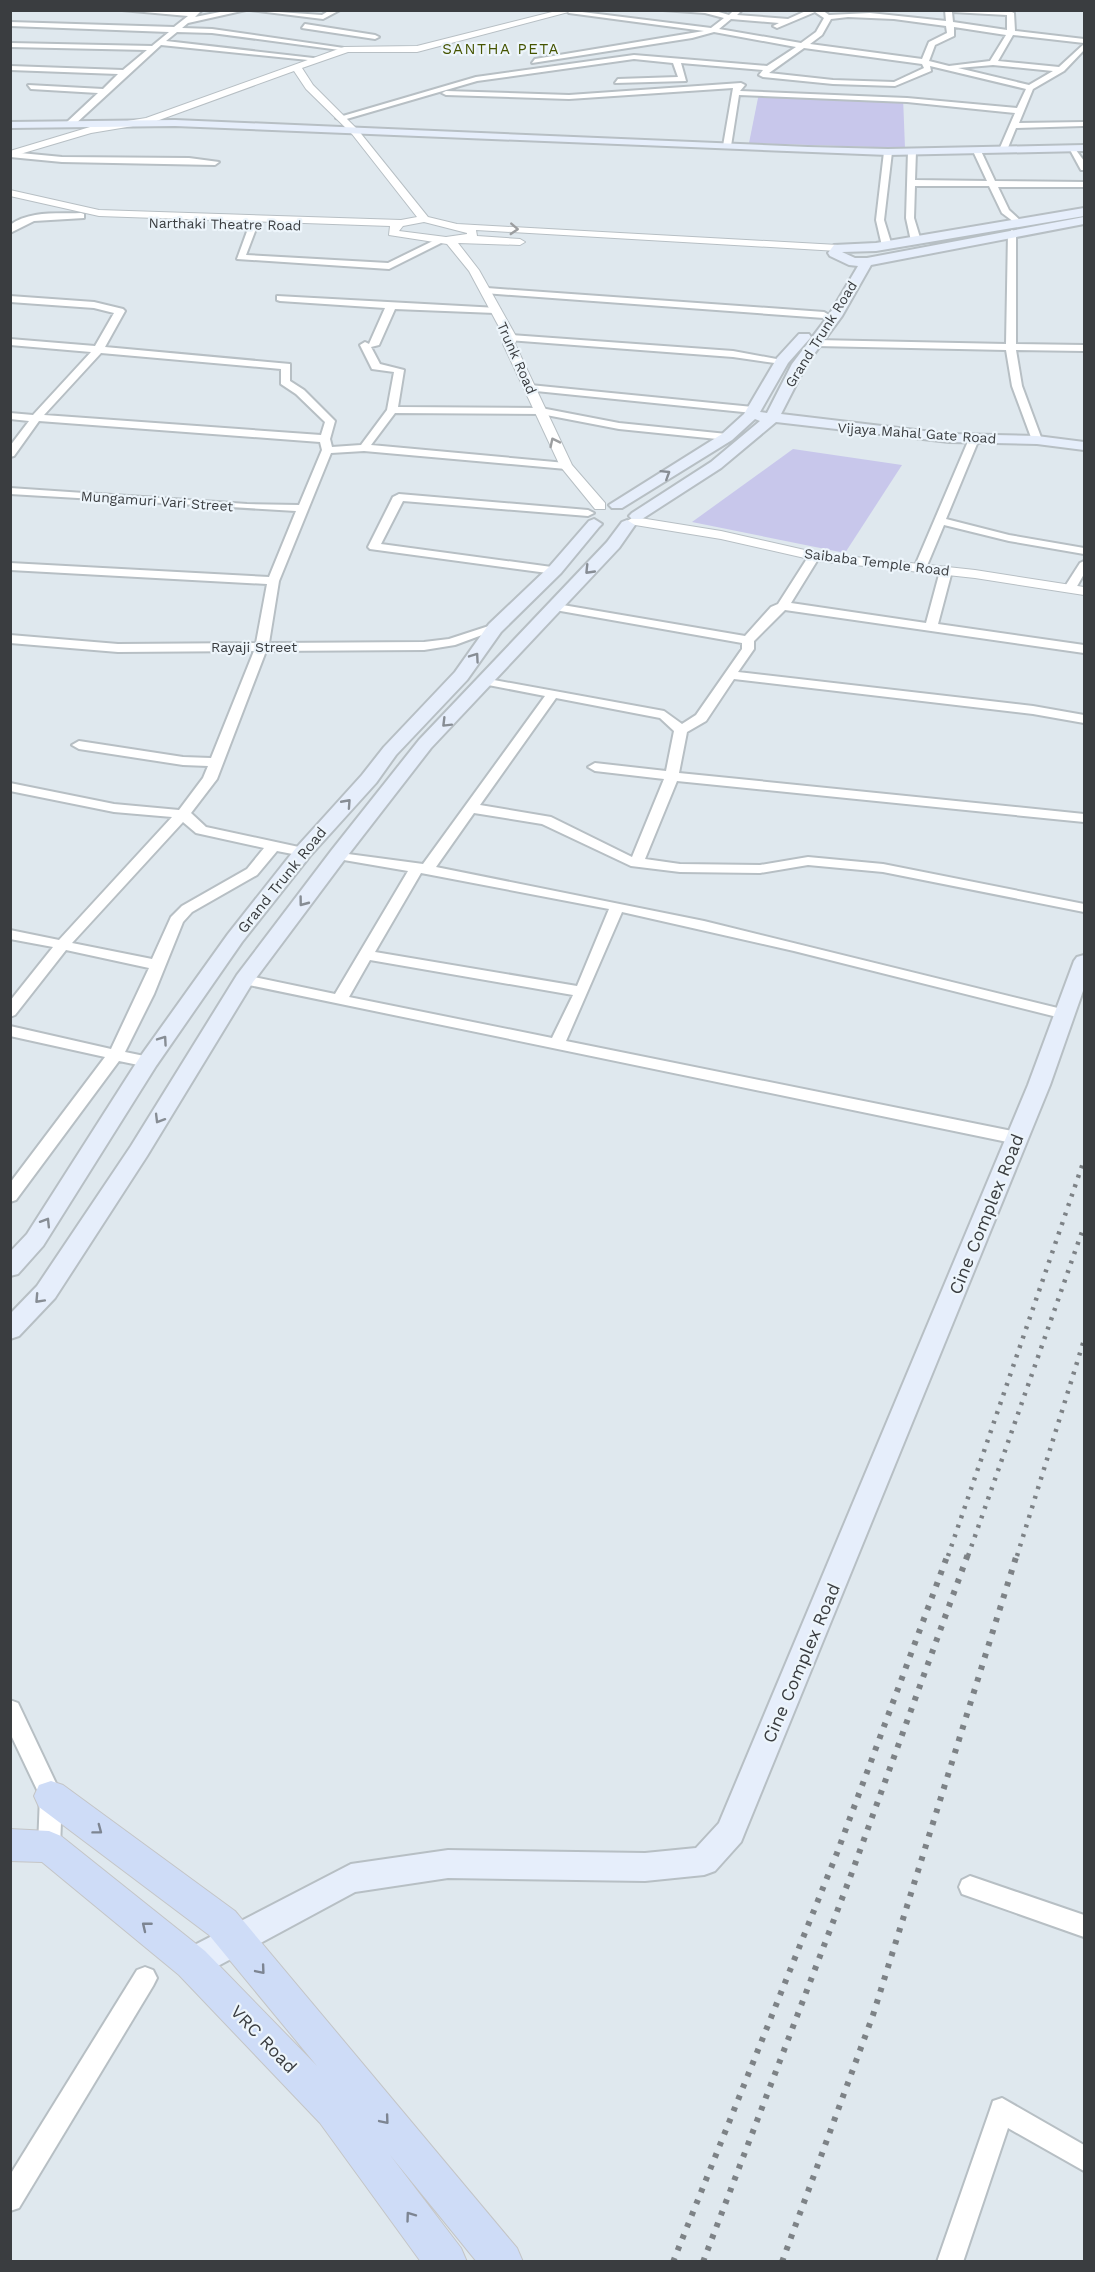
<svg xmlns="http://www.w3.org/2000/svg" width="1095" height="2272" viewBox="0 0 1095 2272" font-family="'Work Sans',sans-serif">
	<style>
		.green { fill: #c8c7eb }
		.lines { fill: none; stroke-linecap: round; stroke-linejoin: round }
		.minor-casing { stroke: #b7bfc4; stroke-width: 4 }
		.tertiary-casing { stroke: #b7bfc4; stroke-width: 2 }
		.secondary-casing { stroke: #b7bfc4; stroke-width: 4 }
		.primary-casing { stroke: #c4c5c6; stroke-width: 2 }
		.minor { fill: #fff; fill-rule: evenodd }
		.tertiary { fill: #fff; fill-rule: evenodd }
		.secondary { fill: #e6eefb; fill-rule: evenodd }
		.primary { fill: #cedcf7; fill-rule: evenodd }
		.rail-far1 { stroke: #7d8286; stroke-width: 4.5; stroke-dasharray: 3 7; stroke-linecap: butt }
		.rail { stroke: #7d8286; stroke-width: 6; stroke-dasharray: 4.5 8; stroke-linecap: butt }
		.oneway { stroke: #9c9ea0 }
		.oneway2 { stroke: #878d94 }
		.oneway3 { stroke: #7d8592 }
		.labels { text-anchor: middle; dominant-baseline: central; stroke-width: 4.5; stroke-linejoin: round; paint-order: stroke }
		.far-street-label { font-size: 14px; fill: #3a3d40; stroke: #edf5fb }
		.far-quarter-label { font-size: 15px; letter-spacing: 1.5px; fill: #455400; stroke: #edf5fb }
		.street-label { font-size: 15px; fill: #3a3d40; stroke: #edf5fb }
		.near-street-label { font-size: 18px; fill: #3a3d40; stroke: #edf5fb }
	</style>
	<rect width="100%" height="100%" fill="#dfe8ee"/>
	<g class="green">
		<polygon points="759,93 903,97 905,148 749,143"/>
		<polygon points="793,449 902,465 845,553 692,522"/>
	</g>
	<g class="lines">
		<defs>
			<g id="minor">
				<polygon points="122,10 202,10 195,17 230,10 246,10 188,23 182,28 212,29 351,49 347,51 212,33 177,32 166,41 322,59 318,61 161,45 73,126 67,126 67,122 98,93 31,89 28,85 103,89 118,74 10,70 10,66 123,70 147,50 10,47 10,43 152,46 169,32 10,26 10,22 174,27 188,16"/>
				<polygon points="250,10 322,15 330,10 340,10 323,19"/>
				<path d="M566 10 711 28 724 18 705 13 663 10H712L729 15 734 10H742L737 15 788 19 808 10H822L829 15 870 13 946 21 945 10 1010 11 1014 13 1015 31 1084 39V43L1013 35 998 61 1059 67 1084 44V50L1064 71 1033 89 1019 123 1084 122V126L1016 128 1007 150 1003 152 999 150 1015 113 907 102 739 95 731 146 727 148 723 146 733 88 569 99 446 95 442 93 446 91 569 95 741 83 745 85 740 91 907 98 1017 108 1026 89 930 66 931 71 895 86 833 84 763 77 759 75 763 70 681 63 686 81 615 83 618 79 678 77 673 63 634 59 477 81 343 120 336 118 476 77 634 55 767 66 796 47 714 32 692 38 532 63 535 59 704 31 569 13ZM815 12 824 18 816 32 801 43 719 29 731 19 779 23 773 26 777 28ZM952 12 1007 15V30L953 22ZM848 17 894 19 946 26 947 33 929 42 922 59 810 44 822 35 831 19ZM954 27 1006 35 990 61 949 66 929 61 935 45 954 36ZM804 48 922 64 924 68 894 82 833 80 769 73ZM993 65 1053 71 1029 85 958 68Z"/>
				<polygon points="305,24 375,35 379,37 375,39 302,28"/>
				<polygon points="1073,146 1084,161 1084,170 1081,170 1069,148"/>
				<polygon points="912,149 916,151 915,180 987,181 973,151 977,149 981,151 995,181 1084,182 1084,187 998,187 1009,210 1022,222 1018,225 1002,213 989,186 915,186 914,218 921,241 916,244 911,241 906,218 908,151"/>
				<polygon points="888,150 892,152 884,220 892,246 887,249 882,246 876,220 884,152"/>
				<polygon points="10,152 62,157 189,158 219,162 215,165 62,162 10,157"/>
				<path d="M81 213 84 214V218L34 221 10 233V225C30 210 58 214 81 213Z"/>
				<polygon points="253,223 257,226 246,255 388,263 439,238 447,240 389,269 237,259 249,226"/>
				<polygon points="1012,230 1016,233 1016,344 1084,345 1084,351 1016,350 1022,386 1042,440 1041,442 1032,440 1012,386 1006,350 816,346 811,343 816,340 1006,344 1008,233"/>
				<polygon points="487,288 824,312 829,315 824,318 484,293 484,289"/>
				<path d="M10 296 94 302 123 309 125 311 105 347 290 364V381L304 390 335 421 330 439 332 447 361 445 387 410 394 372 372 369 360 345 365 342 369 344 385 308 280 301 277 300V296L498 308 500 310 495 313 395 309 379 345 371 347 380 364 404 370 398 407 541 408 619 423 727 434 732 437 727 440 619 429 541 414 395 413 371 445 566 463 571 466 566 469 364 451 331 453 279 581 269 643 424 642 449 639 495 624 501 628 455 645 424 650 266 651 217 779 191 813 206 827 308 849 310 852 303 856 277 851 257 875 192 912 183 922 154 994 125 1052 154 1058 156 1062 148 1067 119 1061 16 1200 10 1202V1183L105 1057 10 1036V1026L111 1049 149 968 66 950 15 1015 10 1017V1001L53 947 10 939V930L59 940 172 817 114 812 10 791V783L114 804 179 810 203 778 208 766 183 765 79 749 72 745 79 741 183 757 211 758 254 651 118 652 10 643V635L118 644 256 643 267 584 10 570V563L269 577 296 511 10 494V488L247 504 299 505 322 450 320 442 39 421 14 456 10 457V446L29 421 10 419V413L33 415 91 352 10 345V339L95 346 114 313 94 308 10 302ZM101 353 281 369V384L296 394 325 422 321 435 44 415ZM183 822 196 833 264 848 247 869 182 906 171 917 152 959 72 943Z"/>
				<polygon points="511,335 733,351 787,361 782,364 733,357 508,340 508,336"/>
				<polygon points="530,385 753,407 758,410 753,413 526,390 525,388"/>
				<polygon points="974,436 979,439 946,519 1009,535 1084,548 1084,554 1009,541 944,525 926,568 916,570 914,568 969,439"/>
				<polygon points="399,494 588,510 594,513 588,516 403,501 381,544 559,568 561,570 555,574 370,549 368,547 393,497"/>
				<path d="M814 553 820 556 791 603 926 623 940 571 946 567 952 571 938 624 1084 645V653L785 610 754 641V649L738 672 1033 706 1084 715V723L1033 714 734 679 706 721 687 732 679 773 1084 814V822L677 781 645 859 680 864 760 865 808 857 883 864 1084 904V912L883 872 808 865 760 873 680 872 631 866 542 824 474 813 436 867 704 921 1070 1011 1073 1014 1070 1017 1065 1019 794 951 622 912 566 1041 1017 1132 1025 1138 1023 1142 1017 1144 239 983 236 980 244 975 335 994 408 871 338 859 331 855 333 852 423 864 545 696 483 684V678L664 711 682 724 696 715 742 649V643L555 610 549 606 551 603 745 636 771 607 778 604 810 554ZM556 698 660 718 674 731 666 771 595 763 588 767 595 771 664 779 632 857 551 817 480 805ZM421 873 609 909 577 986 375 952ZM370 960 573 995 552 1038 349 997Z"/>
				<polygon points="1084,561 1084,574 1076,588 1066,591 1064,588 1080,563"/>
				<polygon points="10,1700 18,1703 62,1796 60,1847 57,1854 49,1857 41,1854 38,1847 40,1796 10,1733"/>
				<polygon points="970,1876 1084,1915 1084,1937 962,1894 959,1887 962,1880"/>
				<polygon points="145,1967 153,1970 157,1978 153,1986 19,2208 10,2211 10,2175 137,1970"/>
				<polygon points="1002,2098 1084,2145 1084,2171 1008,2128 963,2262 937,2262 990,2110 993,2101"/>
			</g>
			<g id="tertiary">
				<path d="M560 10H576L417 52H348L302 68 313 85 358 130 428 217 457 224 838 245 843 248 838 251 476 230 477 236 520 239 525 242 520 245 458 243 479 270 517 338 515 344 572 465 605 503V509H595L560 466 503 344 505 338 469 271 447 244 389 235 390 226 99 216 10 196V190L99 210 401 220 417 217 352 134 306 89 294 71 151 123 91 133 10 157V151L90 127 146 118 344 47 417 46ZM424 222 467 233V234L446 237 399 231 403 226Z"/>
				<polygon points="634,517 721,531 818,553 975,570 1084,587 1084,595 975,578 818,561 721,539 629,524 627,521"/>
			</g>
			<g id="secondary">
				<polygon points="175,120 808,147 888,149 1084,145 1084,151 888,155 175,126 10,128 10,122"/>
				<polygon points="1084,208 1084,216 876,251 842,252 855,258 867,258 1084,217 1084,224 871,265 842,316 806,365 781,414 949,434 1037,436 1084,442 1084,450 1037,444 949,442 776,422 721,468 642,519 632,519 629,516 632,513 711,462 760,421 755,419 732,440 622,508 612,508 609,505 722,434 744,414 777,358 799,334 809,334 811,337 788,363 760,412 767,413 792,364 829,315 858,266 849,265 830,256 828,253 834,245 876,243"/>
				<polygon points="594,519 602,524 599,527 561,573 501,632 467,680 396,755 376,783 310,856 242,942 156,1066 43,1246 18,1274 10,1276 10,1252 27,1234 140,1057 228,934 296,848 362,775 384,747 455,672 489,624 549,567 589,521"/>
				<polygon points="627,520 635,525 619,548 431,748 345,859 253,982 147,1156 55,1298 19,1336 10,1339 10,1314 37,1286 131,1146 237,975 331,851 419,740 607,542 622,522"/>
				<polygon points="1084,955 1084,988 1050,1085 745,1832 741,1842 715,1871 704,1875 645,1881 448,1878 355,1892 203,1974 192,1978 181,1974 176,1963 181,1952 351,1864 448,1850 645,1853 696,1848 719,1823 1028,1085 1074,961 1077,957"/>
			</g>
			<polygon id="primary" points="51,1781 63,1785 235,1911 517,2248 523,2262 477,2262 390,2155 461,2248 467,2262 421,2262 320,2123 179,1975 42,1862 10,1861 10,1829 49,1831 61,1836 205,1951 317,2066 209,1935 39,1807 34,1796 39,1785"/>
		</defs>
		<use href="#minor" class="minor-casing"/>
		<use href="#tertiary" class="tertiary-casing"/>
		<use href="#secondary" class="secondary-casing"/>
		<use href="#primary" class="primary-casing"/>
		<use href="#minor" class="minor"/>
		<use href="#tertiary" class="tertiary"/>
		<use href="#secondary" class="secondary"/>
		<use href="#primary" class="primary"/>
		<g class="rail-far1">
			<polyline points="948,1556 1084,1160"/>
			<polyline points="968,1556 1084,1226"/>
			<polyline points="1017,1556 1084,1340"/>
		</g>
		<g class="rail">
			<polyline points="673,2262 837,1853 948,1554"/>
			<polyline points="703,2262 851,1875 968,1554"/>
			<polyline points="782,2262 873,2015 1017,1554"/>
		</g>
	</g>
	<defs><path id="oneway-chevron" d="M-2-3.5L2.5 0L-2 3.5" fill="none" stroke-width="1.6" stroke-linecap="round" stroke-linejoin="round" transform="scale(1.5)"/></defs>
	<g class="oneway">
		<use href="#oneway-chevron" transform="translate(514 229) rotate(3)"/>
		<use href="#oneway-chevron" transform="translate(554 442) rotate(-116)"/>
	</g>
	<g class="oneway2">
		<use href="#oneway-chevron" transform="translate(666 474) rotate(-32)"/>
		<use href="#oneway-chevron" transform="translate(589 570) rotate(134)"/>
		<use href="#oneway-chevron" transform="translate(475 657) rotate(-55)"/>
		<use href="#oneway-chevron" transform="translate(446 723) rotate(135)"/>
		<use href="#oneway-chevron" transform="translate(347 803) rotate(-48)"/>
		<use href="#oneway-chevron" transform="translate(303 902) rotate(127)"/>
		<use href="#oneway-chevron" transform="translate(163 1040) rotate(-55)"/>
		<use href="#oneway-chevron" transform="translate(159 1119) rotate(121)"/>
		<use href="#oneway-chevron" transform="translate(46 1222) rotate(-58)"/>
		<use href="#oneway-chevron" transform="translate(39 1299) rotate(133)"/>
	</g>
	<g class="oneway3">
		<use href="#oneway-chevron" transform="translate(98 1830) rotate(37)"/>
		<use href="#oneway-chevron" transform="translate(146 1926) rotate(-141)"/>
		<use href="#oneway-chevron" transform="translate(261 1970) rotate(50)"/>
		<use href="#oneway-chevron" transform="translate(385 2120) rotate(50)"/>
		<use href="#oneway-chevron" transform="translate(410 2216) rotate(-126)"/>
	</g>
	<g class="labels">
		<g class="far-street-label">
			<text transform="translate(225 224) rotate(1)">Narthaki Theatre Road</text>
			<text transform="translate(821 334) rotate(-58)">Grand Trunk Road</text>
			<text transform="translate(517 358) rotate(66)">Trunk Road</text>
			<text transform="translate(917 433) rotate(4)">Vijaya Mahal Gate Road</text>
			<text transform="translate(157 501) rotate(4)">Mungamuri Vari Street</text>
			<text transform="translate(877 562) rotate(7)">Saibaba Temple Road</text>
			<text x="254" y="647">Rayaji Street</text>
		</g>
		<g class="far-quarter-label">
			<text x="501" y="49">SANTHA PETA</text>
		</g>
		<g class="street-label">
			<text transform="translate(282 880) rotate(-51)">Grand Trunk Road</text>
		</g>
		<g class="near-street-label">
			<text transform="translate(986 1214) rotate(-68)">Cine Complex Road</text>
			<text transform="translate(801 1663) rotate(-67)">Cine Complex Road</text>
			<text transform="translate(264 2039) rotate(46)">VRC Road</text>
		</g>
	</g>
	<rect width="1095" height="2272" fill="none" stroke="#3a3d40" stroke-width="24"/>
</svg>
